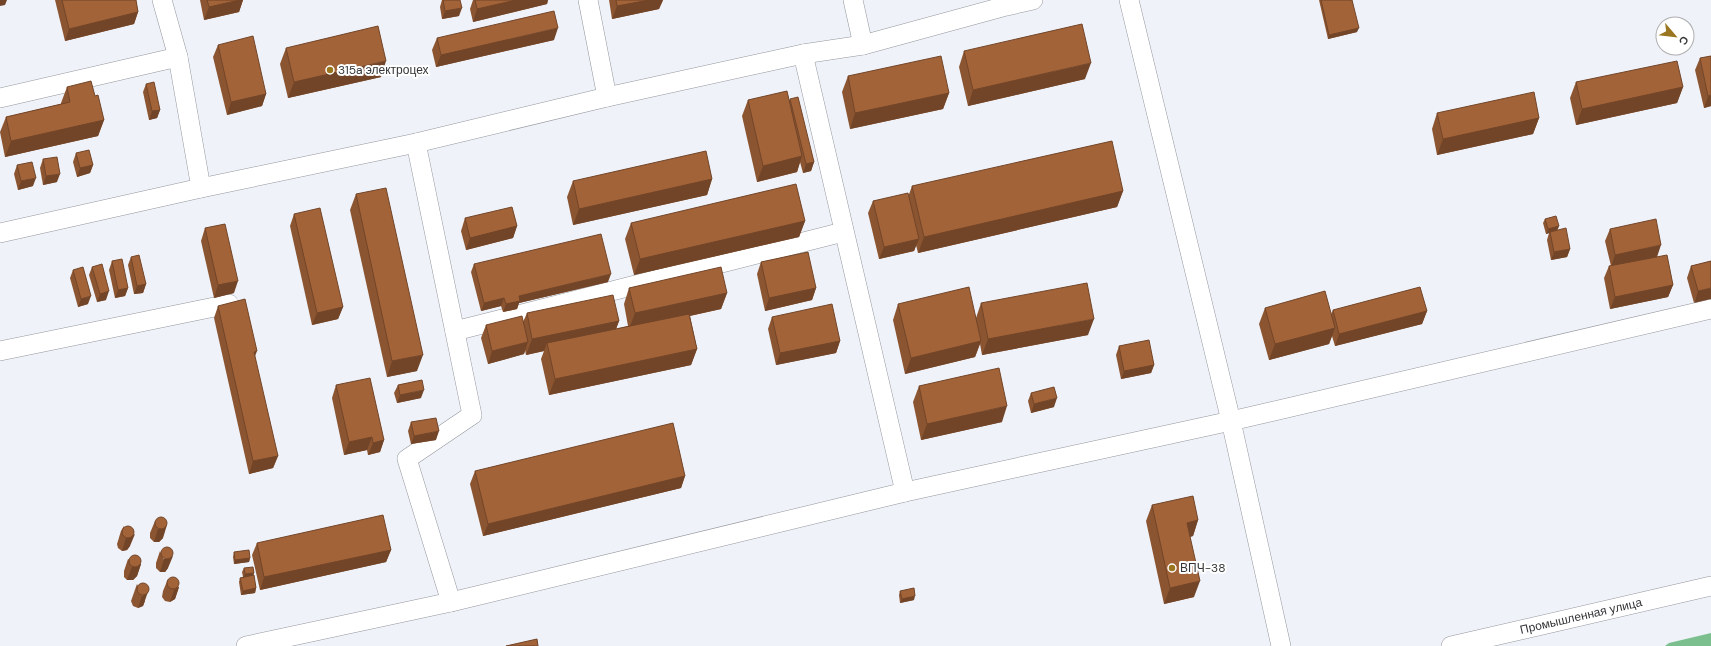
<svg xmlns="http://www.w3.org/2000/svg" width="1711" height="646" viewBox="0 0 1711 646" font-family="'DM Sans',sans-serif">
	<style>
		.forest { fill: #7abf8d }
		.lines { fill: none; stroke-linecap: round; stroke-linejoin: round }
		.minor-casing { stroke: #94979d; stroke-width: 20 }
		.minor { stroke: #fff; stroke-width: 19 }
		.wall { fill: #8c5531 }
		.shaded-wall { fill: #724528 }
		.building { fill: #a36339; stroke: #724528 }
		.poi-dot { fill: #9a7621; stroke: #fff; stroke-width: 1.5 }
		.labels { text-anchor: middle; dominant-baseline: central; stroke-width: 4; stroke-linejoin: round; paint-order: stroke }
		.poi-label { font-size: 12px; fill: #343537; stroke: #fff; text-anchor: start }
		.street-label { font-size: 12px; fill: #343537; stroke: #fff }
	</style>
	<rect width="100%" height="100%" fill="#eff2f9"/>
	<polygon class="forest" points="1711,633 1711,646 1665,646 1669,643"/>
	<g class="lines">
		<defs>
			<g id="minor">
				<polyline points="162,0 178,57 201,188"/>
				<polyline points="588,0 607,97"/>
				<polyline points="853,0 863,45"/>
				<polyline points="1129,0 1231,421 1281,646"/>
				<polyline points="803,54 905,492"/>
				<polyline points="0,98 178,57"/>
				<polyline points="416,143 472,415 407,459 451,602"/>
				<polyline points="0,233 201,188 416,143 607,97 803,54 863,45 1002,7 1033,0"/>
				<polyline points="455,331 843,232"/>
				<polyline points="0,351 229,304"/>
				<polyline points="246,646 451,602 905,492 1231,421 1711,309"/>
				<polyline points="1451,646 1711,586"/>
			</g>
		</defs>
		<use href="#minor" class="minor-casing"/>
		<use href="#minor" class="minor"/>
	</g>
	<g class="wall">
		<polygon points="55,0 136,0 138,12 134,24 65,41"/>
		<polygon points="200,0 243,0 239,12 204,20"/>
		<polygon points="442,0 460,0 459,16 442,19 440,7"/>
		<polygon points="473,0 548,0 547,4 473,22 470,9"/>
		<polygon points="609,0 663,0 659,9 612,19"/>
		<polygon points="1319,0 1352,0 1357,32 1328,39"/>
		<polygon points="437,38 554,40 436,67 432,50"/>
		<polygon points="218,45 266,94 262,106 227,115 213,57"/>
		<polygon points="286,48 381,77 288,98 280,64"/>
		<polygon points="964,51 1085,79 968,106 959,67"/>
		<polygon points="1700,58 1711,106 1704,108 1695,70"/>
		<polygon points="848,76 949,93 943,109 850,129 842,92"/>
		<polygon points="1576,82 1683,87 1677,103 1576,125 1570,98"/>
		<polygon points="146,84 160,110 157,118 149,120 143,92"/>
		<polygon points="67,87 95,96 104,120 98,136 5,157 0,132 6,117 61,104 61,103"/>
		<polygon points="790,99 814,162 811,171 803,173 800,162 797,172 757,182 742,116 748,100 789,101"/>
		<polygon points="1437,113 1539,118 1533,134 1437,155 1432,129"/>
		<polygon points="76,153 93,165 90,173 77,177 73,162"/>
		<polygon points="43,159 57,182 43,185 40,168"/>
		<polygon points="17,165 33,186 18,190 14,174"/>
		<polygon points="712,179 707,195 573,225 567,197 573,181"/>
		<polygon points="912,186 1123,191 1117,207 918,253 916,245 914,251 879,259 868,213 873,201 908,197"/>
		<polygon points="356,194 417,371 387,377 350,210"/>
		<polygon points="294,214 343,307 338,319 312,325 290,226"/>
		<polygon points="465,218 517,226 513,238 466,250 461,231"/>
		<polygon points="1545,219 1559,226 1557,230 1570,249 1567,257 1551,260 1547,240 1549,233 1546,234 1543,223"/>
		<polygon points="805,221 799,237 634,275 625,239 631,223"/>
		<polygon points="205,228 234,293 214,298 201,241"/>
		<polygon points="1610,229 1657,257 1673,285 1668,297 1610,309 1604,278 1609,266 1611,266 1605,241"/>
		<polygon points="131,257 146,284 143,293 134,294 128,265"/>
		<polygon points="112,261 128,288 125,296 115,298 109,270"/>
		<polygon points="1711,261 1694,303 1687,278 1691,266"/>
		<polygon points="761,262 816,288 812,300 765,311 757,274"/>
		<polygon points="474,264 608,282 519,303 517,309 503,312 501,306 481,311 471,272"/>
		<polygon points="92,267 106,300 97,302 89,275"/>
		<polygon points="73,270 88,304 78,307 70,278"/>
		<polygon points="629,288 727,293 721,309 690,316 697,349 691,365 549,395 541,359 544,351 526,355 525,350 524,354 488,364 481,338 486,325 523,322 527,313 619,321 616,329 628,326 624,304"/>
		<polygon points="981,303 1088,335 982,355 980,344 975,357 905,374 893,320 898,304 976,318"/>
		<polygon points="218,306 278,456 273,468 249,474 214,318"/>
		<polygon points="1265,308 1331,314 1333,310 1427,311 1422,324 1335,346 1332,336 1329,344 1269,360 1259,324"/>
		<polygon points="772,317 840,341 836,353 776,365 768,329"/>
		<polygon points="1119,346 1154,365 1151,373 1121,379 1116,355"/>
		<polygon points="336,385 384,440 380,452 368,455 367,450 344,455 332,398"/>
		<polygon points="398,385 421,398 397,403 394,393"/>
		<polygon points="919,386 1002,422 921,440 913,402"/>
		<polygon points="1031,393 1054,407 1031,413 1028,401"/>
		<polygon points="411,422 436,440 411,444 408,431"/>
		<polygon points="475,471 685,476 681,488 483,536 470,484"/>
		<polygon points="1152,505 1198,520 1193,536 1190,537 1194,597 1164,604 1146,521"/>
		<polygon points="155,521 163,538 159,542 154,542 150,538 150,533"/>
		<polygon points="124,526 130,546 127,550 122,551 118,548 117,544 121,531"/>
		<polygon points="257,543 391,550 386,562 260,590 252,555"/>
		<polygon points="160,551 168,568 165,572 160,572 156,568 156,563"/>
		<polygon points="234,552 250,558 249,562 234,564 233,557"/>
		<polygon points="128,559 141,564 137,576 133,580 127,580 124,577 124,571"/>
		<polygon points="244,568 254,573 253,575 256,588 255,593 241,595 239,582 240,578 243,577 242,572"/>
		<polygon points="168,579 179,587 175,599 170,602 165,601 162,597 163,591"/>
		<polygon points="137,584 145,601 143,606 138,608 133,606 131,601"/>
		<polygon points="900,591 914,600 900,603 899,595"/>
	</g>
	<g class="shaded-wall">
		<polygon points="0,0 7,0 5,5 0,6"/>
		<polygon points="240,0 243,0 239,12 204,20 209,7"/>
		<polygon points="516,0 548,0 547,4 473,22 477,9"/>
		<polygon points="649,0 663,0 659,9 612,19 617,6"/>
		<polygon points="462,8 459,16 442,19 445,11"/>
		<polygon points="138,12 134,24 65,41 69,29"/>
		<polygon points="558,28 554,40 436,67 441,55"/>
		<polygon points="1359,28 1357,32 1328,39 1329,35"/>
		<polygon points="386,61 381,77 288,98 294,82"/>
		<polygon points="1091,63 1085,79 968,106 973,90"/>
		<polygon points="1683,87 1677,103 1576,125 1582,109"/>
		<polygon points="949,93 943,109 850,129 855,113"/>
		<polygon points="266,94 262,106 227,115 231,102"/>
		<polygon points="1711,95 1711,106 1704,108 1708,96"/>
		<polygon points="160,110 157,118 149,120 152,111"/>
		<polygon points="1539,118 1533,134 1437,155 1443,139"/>
		<polygon points="104,120 98,136 5,157 11,141"/>
		<polygon points="802,156 797,172 757,182 763,166"/>
		<polygon points="814,162 811,171 803,173 806,164"/>
		<polygon points="93,165 90,173 77,177 80,168"/>
		<polygon points="60,174 57,182 43,185 46,176"/>
		<polygon points="36,178 33,186 18,190 21,181"/>
		<polygon points="712,179 707,195 573,225 579,209"/>
		<polygon points="1123,191 1117,207 918,253 924,237"/>
		<polygon points="805,221 799,237 634,275 640,259"/>
		<polygon points="517,226 513,238 466,250 470,238"/>
		<polygon points="1559,226 1557,231 1546,234 1548,229"/>
		<polygon points="919,239 914,251 879,259 884,247"/>
		<polygon points="1661,245 1657,257 1611,267 1615,255"/>
		<polygon points="1570,249 1567,257 1551,260 1554,252"/>
		<polygon points="611,274 608,282 519,303 517,309 503,312 506,304 519,296"/>
		<polygon points="238,281 234,293 214,298 218,285"/>
		<polygon points="146,284 143,293 134,294 137,286"/>
		<polygon points="1673,285 1668,297 1610,309 1615,297"/>
		<polygon points="128,288 125,296 115,298 118,290"/>
		<polygon points="816,288 812,300 765,311 769,298"/>
		<polygon points="1711,288 1711,299 1694,303 1698,291"/>
		<polygon points="109,291 106,300 97,302 100,294"/>
		<polygon points="727,293 721,309 629,329 635,313"/>
		<polygon points="91,296 88,304 78,307 81,299"/>
		<polygon points="504,298 501,306 481,311 484,303"/>
		<polygon points="343,307 338,319 312,325 317,313"/>
		<polygon points="1427,311 1422,324 1335,346 1339,334"/>
		<polygon points="1094,319 1088,335 982,355 988,339"/>
		<polygon points="619,321 613,337 547,343 544,351 526,355 532,339"/>
		<polygon points="1335,328 1329,344 1269,360 1275,344"/>
		<polygon points="840,341 836,353 776,365 780,353"/>
		<polygon points="981,341 975,357 905,374 911,358"/>
		<polygon points="528,342 524,354 488,364 492,351"/>
		<polygon points="697,349 691,365 549,395 555,379"/>
		<polygon points="257,351 252,364 254,352"/>
		<polygon points="423,355 417,371 387,377 392,361"/>
		<polygon points="1154,365 1151,373 1121,379 1124,371"/>
		<polygon points="424,390 421,398 397,403 400,395"/>
		<polygon points="1057,398 1054,407 1031,413 1034,404"/>
		<polygon points="1007,406 1002,422 921,440 927,424"/>
		<polygon points="439,431 436,440 411,444 414,436"/>
		<polygon points="372,437 367,450 344,455 349,442"/>
		<polygon points="384,440 380,452 368,455 373,443"/>
		<polygon points="278,456 273,468 249,474 253,461"/>
		<polygon points="685,476 681,488 483,536 488,524"/>
		<polygon points="1198,520 1193,536 1181,539 1187,523"/>
		<polygon points="167,525 163,538 159,542 154,542 158,529"/>
		<polygon points="135,534 130,546 127,550 122,551 126,538"/>
		<polygon points="391,550 386,562 260,590 264,577"/>
		<polygon points="173,556 168,568 165,572 160,572 164,559"/>
		<polygon points="250,558 249,562 234,564 235,560"/>
		<polygon points="141,564 137,576 133,580 127,580 132,567"/>
		<polygon points="254,573 253,577 243,578 245,574"/>
		<polygon points="1200,581 1194,597 1164,604 1170,588"/>
		<polygon points="179,587 175,599 170,602 174,590"/>
		<polygon points="256,588 255,593 241,595 243,591"/>
		<polygon points="149,589 143,606 138,608 142,596"/>
		<polygon points="915,596 914,600 900,603 902,599"/>
	</g>
	<g class="building">
		<polygon points="62,0 136,0 138,12 69,29"/>
		<polygon points="207,0 240,0 209,7"/>
		<polygon points="443,0 460,0 462,8 445,11"/>
		<polygon points="475,0 516,0 477,9"/>
		<polygon points="616,0 649,0 617,6"/>
		<polygon points="1321,0 1352,0 1359,28 1329,35"/>
		<polygon points="554,11 558,28 441,55 437,38"/>
		<polygon points="1082,24 1091,63 973,90 964,51"/>
		<polygon points="378,26 386,61 294,82 286,48"/>
		<polygon points="253,36 266,94 231,102 218,45"/>
		<polygon points="941,56 949,93 855,113 848,76"/>
		<polygon points="1711,56 1711,95 1708,96 1700,58"/>
		<polygon points="1677,61 1683,87 1582,109 1576,82"/>
		<polygon points="91,81 95,96 98,95 104,120 11,141 6,117 70,102 67,87"/>
		<polygon points="154,82 160,110 152,111 146,84"/>
		<polygon points="787,91 802,156 763,166 748,100"/>
		<polygon points="1534,92 1539,118 1443,139 1437,113"/>
		<polygon points="798,97 814,162 806,164 790,99"/>
		<polygon points="1112,141 1123,191 924,237 912,186"/>
		<polygon points="89,150 93,165 80,168 76,153"/>
		<polygon points="706,151 712,179 579,209 573,181"/>
		<polygon points="57,157 60,174 46,176 43,159"/>
		<polygon points="32,162 36,178 21,181 17,165"/>
		<polygon points="796,184 805,221 640,259 631,223"/>
		<polygon points="386,188 423,355 392,361 356,194"/>
		<polygon points="908,193 919,239 884,247 873,201"/>
		<polygon points="512,207 517,226 470,238 465,218"/>
		<polygon points="320,208 343,307 317,313 294,214"/>
		<polygon points="1556,216 1559,226 1548,229 1545,219"/>
		<polygon points="1656,219 1661,245 1615,255 1610,229"/>
		<polygon points="225,224 238,281 218,285 205,228"/>
		<polygon points="1566,228 1570,249 1554,252 1550,232"/>
		<polygon points="601,234 611,274 519,296 520,301 506,304 504,298 484,303 474,264"/>
		<polygon points="808,252 816,288 769,298 761,262"/>
		<polygon points="139,255 146,284 137,286 131,257"/>
		<polygon points="1667,255 1673,285 1615,297 1609,266"/>
		<polygon points="122,259 128,288 118,290 112,261"/>
		<polygon points="1711,261 1711,288 1698,291 1691,266"/>
		<polygon points="102,264 109,291 100,294 92,267"/>
		<polygon points="83,267 91,296 81,299 73,270"/>
		<polygon points="721,267 727,293 635,313 629,288"/>
		<polygon points="1087,283 1094,319 988,339 981,303"/>
		<polygon points="969,287 981,341 911,358 898,304"/>
		<polygon points="1420,287 1427,311 1339,334 1333,310"/>
		<polygon points="1325,291 1335,328 1275,344 1265,308"/>
		<polygon points="613,295 619,321 532,339 527,313"/>
		<polygon points="245,299 257,351 254,352 278,456 253,461 218,306"/>
		<polygon points="832,304 840,341 780,353 772,317"/>
		<polygon points="689,314 697,349 555,379 547,343"/>
		<polygon points="522,316 528,342 492,351 486,325"/>
		<polygon points="1149,340 1154,365 1124,371 1119,346"/>
		<polygon points="999,368 1007,406 927,424 919,386"/>
		<polygon points="370,378 384,440 373,443 372,437 349,442 336,385"/>
		<polygon points="422,380 424,390 400,395 398,385"/>
		<polygon points="1054,387 1057,398 1034,404 1031,393"/>
		<polygon points="436,418 439,431 414,436 411,422"/>
		<polygon points="673,423 685,476 488,524 475,471"/>
		<polygon points="1193,496 1198,520 1187,523 1200,581 1170,588 1152,505"/>
		<polygon points="383,515 391,550 264,577 257,543"/>
		<circle cx="161" cy="523" r="6"/>
		<circle cx="128" cy="532" r="6"/>
		<circle cx="167" cy="553" r="6"/>
		<polygon points="249,550 250,558 235,560 234,552"/>
		<circle cx="135" cy="561" r="6"/>
		<polygon points="253,567 254,573 245,574 244,568"/>
		<polygon points="254,575 256,588 243,591 240,578"/>
		<circle cx="173" cy="583" r="6"/>
		<circle cx="143" cy="589" r="6"/>
		<polygon points="914,588 915,596 902,599 900,591"/>
		<polygon points="537,639 538,646 506,646"/>
	</g>
	<g class="poi-dot">
		<circle cx="330" cy="70" r="4"/>
		<circle cx="1172" cy="568" r="4"/>
	</g>
	<g class="labels">
		<g class="poi-label">
			<text x="338" y="70">315a электроцех</text>
			<text x="1180" y="568">ВПЧ-38</text>
		</g>
		<g class="street-label">
			<text transform="translate(1581 616) rotate(-13)">Промышленная улица</text>
		</g>
	</g>
	<g transform="translate(1675 36) rotate(118)"><circle r="19" fill="#ffffff" stroke="#aeaeaf"/>
	<path d="M0-3L7 15L0 10L-7 15Z" fill="#9a7621"/>
	<text y="-6" font-size="11" font-weight="bold" text-anchor="middle" fill="#343537">С</text>
	</g>
</svg>
